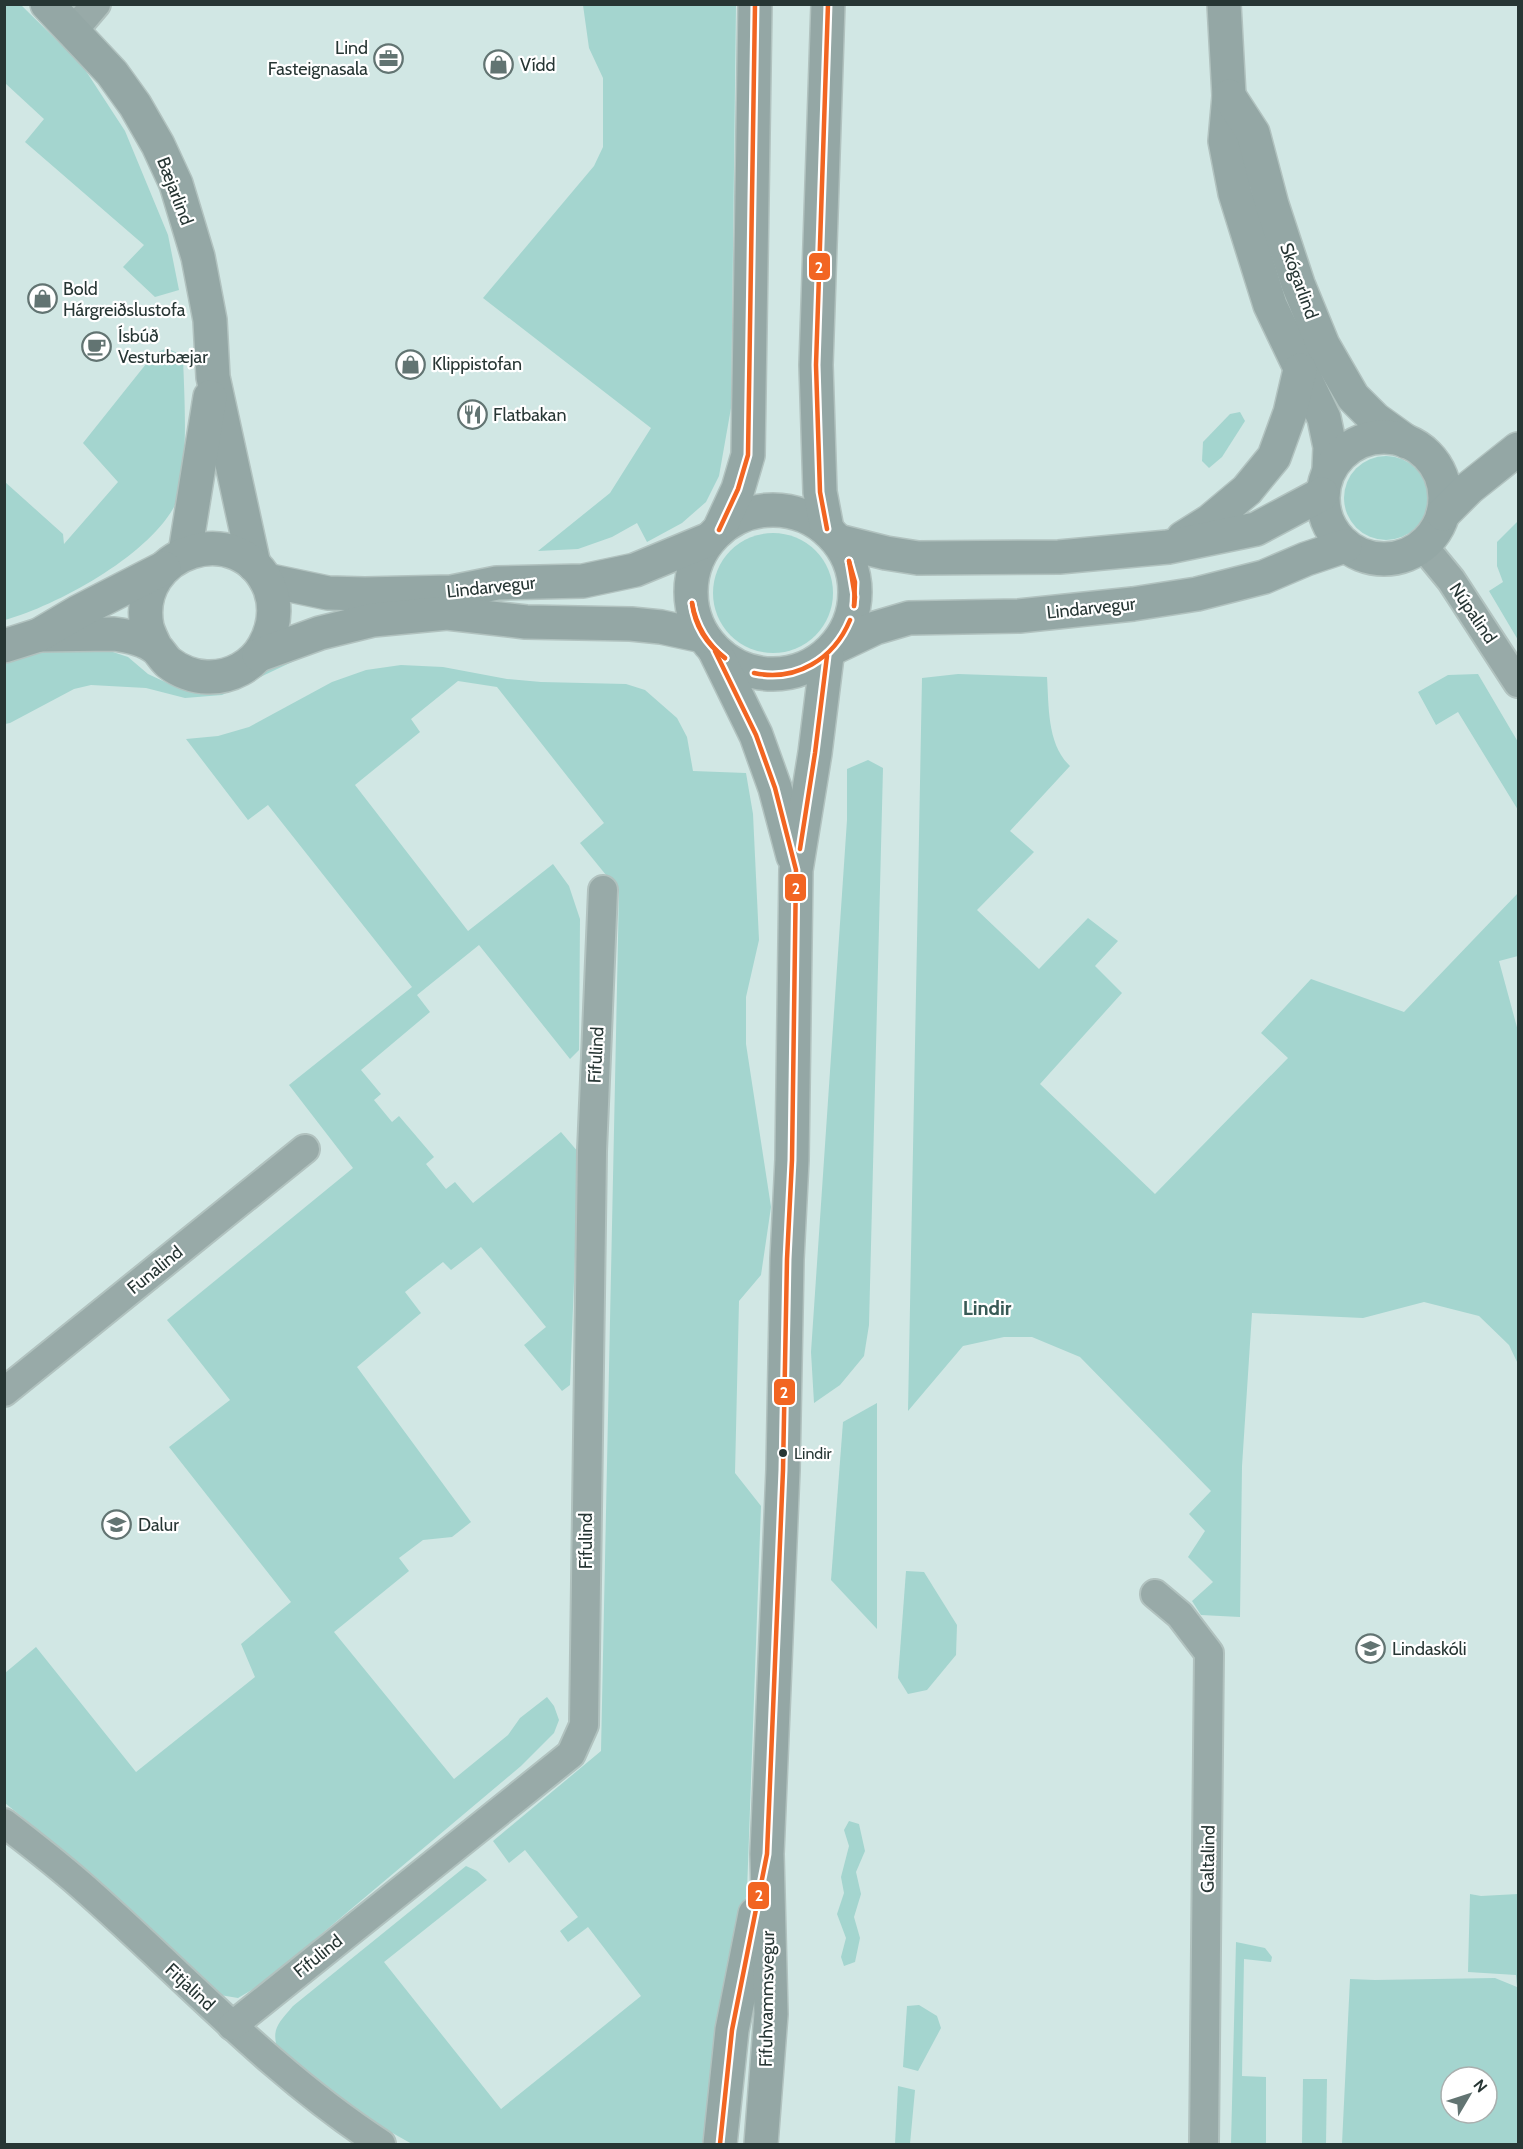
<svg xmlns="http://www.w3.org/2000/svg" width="1523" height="2149" viewBox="0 0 1523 2149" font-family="Cabin,sans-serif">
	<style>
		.green { fill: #a4d5cf; fill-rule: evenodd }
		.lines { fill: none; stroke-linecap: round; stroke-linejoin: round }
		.street-casing { stroke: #b1c2bf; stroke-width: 32 }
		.secondary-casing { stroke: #b1c2bf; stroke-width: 36 }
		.street { stroke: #98aaa8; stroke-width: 28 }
		.secondary { stroke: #94a7a5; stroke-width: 33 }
		.bus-1-casing { stroke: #fff; stroke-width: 9 }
		.bus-1 { stroke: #f26522; stroke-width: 4.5 }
		.bus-dot { fill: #273634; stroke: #fff; stroke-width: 2 }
		.labels { text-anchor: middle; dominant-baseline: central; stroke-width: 4.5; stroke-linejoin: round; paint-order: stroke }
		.bus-label { font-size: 16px; fill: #273634; stroke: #fff; text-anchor: start }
		.poi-label { font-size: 18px; fill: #273634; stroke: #fff; text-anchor: start }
		.street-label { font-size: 18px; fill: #273634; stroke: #fff }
		.neighbourhood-label { font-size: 20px; font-weight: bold; fill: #385a56; stroke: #fff }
		.line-badge { stroke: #fff; stroke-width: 2 }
		.badge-label { font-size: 16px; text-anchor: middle; font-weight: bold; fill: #fff }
	</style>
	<rect width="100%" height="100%" fill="#d1e7e4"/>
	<g class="green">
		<polygon points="5,5 21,5 82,65 125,131 168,235 179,290 155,297 123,267 144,245 25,142 44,119 5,83"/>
		<polygon points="583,5 736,5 731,408 719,476 706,502 682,523 647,542 637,523 612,537 578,549 538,551 610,493 651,428 483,298 594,166 603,147 603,78 589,48"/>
		<path d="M167 348 183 356C184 393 190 475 174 507 146 557 58 605 5 620V482L63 534 64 544 118 482 83 443 154 354Z"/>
		<polygon points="1240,412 1245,421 1222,457 1209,468 1202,461 1203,442 1230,414"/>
		<circle cx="1386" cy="498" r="42"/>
		<polygon points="1518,521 1518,640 1489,591 1503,582 1497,566 1497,542"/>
		<circle cx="773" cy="593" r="60"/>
		<polygon points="92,645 128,657 148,674 178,688 211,687 313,652 222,695 185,698 146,688 91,685 74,689 10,723 5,724 5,656 24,651"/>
		<path d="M401 665 443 667 507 679 541 682 626 684 645 690 677 718 687 737 693 771 746 773 753 814 759 940 746 997V1044L771 1207 761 1275 739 1301 735 1473 761 1506 747 1891 717 2051 708 2144H412L357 2113 279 2053C270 2029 278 2024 293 2006L466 1866 477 1871 487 1880 384 1962 501 2109 641 1996 588 1927 568 1942 560 1931 578 1917 525 1850 509 1863 493 1841 601 1751 619 891 580 843 604 823 497 687 458 681 411 719 420 732 355 785 468 931 553 864 569 886 580 919 579 1050 570 1059 479 945 417 995 430 1012 361 1070 381 1094 374 1100 392 1122 399 1116 434 1157 426 1164 446 1189 455 1182 473 1203 561 1132 579 1153 570 1385 562 1391 524 1345 546 1327 481 1247 451 1270 443 1262 405 1292 421 1313 357 1367 471 1522 452 1537 423 1540 399 1558 409 1571 334 1632 454 1779 508 1735 520 1718 547 1697 554 1706 559 1720 554 1733 521 1766 262 1984 238 1998 220 1995 66 1853 5 1803V1673L36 1647 136 1772 255 1677 241 1644 291 1602 169 1447 230 1400 167 1320 353 1168 289 1085 412 987 268 805 248 820 186 739 218 736 249 727 332 682 366 670Z"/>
		<path d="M958 674 1047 677C1049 707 1047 744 1070 766L1010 831 1034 852 977 910 1039 969 1088 918 1118 941 1095 966 1122 993 1040 1084 1155 1194 1288 1058 1261 1033 1311 979 1404 1012 1518 893V956L1499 961 1518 1031V1364L1509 1345 1479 1316 1424 1302 1363 1318 1252 1313 1242 1466 1240 1617 1201 1615 1192 1601 1213 1582 1188 1557 1205 1531 1189 1514 1211 1491 1080 1357 1032 1337H1004L963 1346 908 1411 922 678Z"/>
		<polygon points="1478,674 1518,742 1518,810 1458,712 1436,725 1418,692 1448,675"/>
		<polygon points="868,760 883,768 869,1325 864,1356 840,1385 814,1403 811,1352 847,820 847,769"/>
		<polygon points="877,1403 877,1629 831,1580 843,1422"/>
		<polygon points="906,1571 924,1572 957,1625 956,1655 927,1690 908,1694 898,1678"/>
		<polygon points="849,1821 859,1824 865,1851 856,1872 861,1894 854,1917 860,1938 855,1962 844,1966 841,1957 846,1938 837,1914 844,1893 841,1877 849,1846 844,1830"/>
		<path d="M1470 1894 1481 1896 1518 1894V2144H1342L1350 1979 1375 1980 1495 1978 1517 1987 1516 1975 1468 1972ZM1451 2077H1487V2113H1451Z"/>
		<polygon points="1236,1942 1265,1948 1272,1957 1271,1962 1244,1959 1242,2076 1266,2077 1266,2144 1231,2144"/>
		<polygon points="919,2005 937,2016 941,2028 918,2071 903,2067 907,2006"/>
		<polygon points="1303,2079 1327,2079 1326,2144 1302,2144"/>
		<polygon points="898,2086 915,2090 910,2144 895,2144"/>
	</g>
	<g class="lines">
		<defs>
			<g id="street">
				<polyline points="73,31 96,4"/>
				<polyline points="1423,546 1451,580 1518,683"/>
				<polyline points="4,1392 305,1149"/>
				<polyline points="1155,1594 1180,1615 1209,1653 1204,2144"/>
				<path d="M4 1823C30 1843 57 1864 82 1886 181 1973 270 2072 381 2144"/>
				<polyline points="232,2026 571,1754 584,1725 592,1151 603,890"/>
			</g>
			<g id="secondary">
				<polyline points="47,4 112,73 135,105 158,145 176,184 198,257 210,320 213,377 254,565"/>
				<polyline points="1224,4 1229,96 1225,141 1235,193 1270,305 1324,418 1330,447 1329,469"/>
				<polyline points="1229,96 1253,133 1272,205 1298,284 1323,345 1353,397 1375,419 1407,442"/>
				<circle cx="1384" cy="498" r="61"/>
				<circle cx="773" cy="592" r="82"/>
				<polyline points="1443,514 1469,488 1518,449"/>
				<polyline points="827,529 820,492 816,365 828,4"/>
				<polyline points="719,530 738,489 748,455 755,4"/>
				<polyline points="1183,538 1210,521 1247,490 1274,457 1290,413 1300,370"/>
				<polyline points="838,541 886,553 918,558 1059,557 1168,547 1256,529 1322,494"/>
				<polyline points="185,553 210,397"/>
				<polyline points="266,580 328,593 365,594 452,592 497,583 583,581 635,570 710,539"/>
				<path d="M39 635 114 634C129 636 145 639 157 649 161 653 164 659 169 663 179 671 194 677 207 677 230 678 253 666 264 646 274 628 277 609 270 589 241 516 132 550 147 627 149 634 153 642 156 648"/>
				<polyline points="4,646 39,635 78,612 164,568"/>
				<polyline points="835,647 875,628 909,618 1019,616 1133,604 1197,594 1264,577 1306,559 1345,546"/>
				<polyline points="715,651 756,735 775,788 793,856"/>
				<polyline points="259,655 320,633 373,620 447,613 526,622 631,624 661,627 703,636"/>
				<polyline points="720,2144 732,2030 755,1914"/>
				<polyline points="761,2144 771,2014 767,1854 783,1470 787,1259 792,1160 796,870 815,753 827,656"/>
			</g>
		</defs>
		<use href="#street" class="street-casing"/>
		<use href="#secondary" class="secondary-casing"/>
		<use href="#street" class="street"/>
		<use href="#secondary" class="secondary"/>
		<defs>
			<g id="bus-1">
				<polyline points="827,529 820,492 816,365 828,4"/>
				<polyline points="719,530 738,489 748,455 755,4"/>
				<polyline points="849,561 855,582 854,606"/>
				<polyline points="849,561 855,597 854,606"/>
				<path d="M692 603C696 625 707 644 725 658"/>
				<path d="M692 603C695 627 706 644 725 658"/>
				<polyline points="715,651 756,735 775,788 796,870 792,1160 787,1259 783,1470 767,1854 732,2030 720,2144"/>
				<path d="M754 673C796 682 834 659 850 620"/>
				<polyline points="800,849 815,753 827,656"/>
			</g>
		</defs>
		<use href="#bus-1" class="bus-1-casing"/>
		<use href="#bus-1" class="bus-1"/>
	</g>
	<defs>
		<symbol id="office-ring" viewBox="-11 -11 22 22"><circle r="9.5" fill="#fff" stroke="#627472" stroke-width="1.5"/><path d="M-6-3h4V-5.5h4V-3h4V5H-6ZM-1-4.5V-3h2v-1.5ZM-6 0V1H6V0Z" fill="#627472"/></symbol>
		<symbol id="shop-ring" viewBox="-11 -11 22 22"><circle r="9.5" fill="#fff" stroke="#627472" stroke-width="1.5"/><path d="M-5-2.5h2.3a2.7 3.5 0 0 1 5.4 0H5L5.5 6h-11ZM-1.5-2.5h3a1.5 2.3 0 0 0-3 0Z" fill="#627472"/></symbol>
		<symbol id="cafe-ring" viewBox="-11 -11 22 22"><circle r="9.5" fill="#fff" stroke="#627472" stroke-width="1.5"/><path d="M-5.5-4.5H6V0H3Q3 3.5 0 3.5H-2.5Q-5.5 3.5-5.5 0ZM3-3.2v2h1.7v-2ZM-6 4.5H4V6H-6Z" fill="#627472"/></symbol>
		<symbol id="restaurant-ring" viewBox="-11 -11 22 22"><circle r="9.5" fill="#fff" stroke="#627472" stroke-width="1.5"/><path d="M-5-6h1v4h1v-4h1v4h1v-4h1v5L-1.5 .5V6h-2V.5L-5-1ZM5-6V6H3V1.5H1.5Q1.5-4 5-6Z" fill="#627472"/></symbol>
		<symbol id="school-ring" viewBox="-11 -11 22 22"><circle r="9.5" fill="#fff" stroke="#627472" stroke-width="1.5"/><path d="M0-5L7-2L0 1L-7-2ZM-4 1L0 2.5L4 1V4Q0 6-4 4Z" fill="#627472"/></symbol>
	</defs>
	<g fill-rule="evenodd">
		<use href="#office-ring" x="372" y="42" width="33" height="33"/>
		<use href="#shop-ring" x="482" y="48" width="33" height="33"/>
		<use href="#shop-ring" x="26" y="282" width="33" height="33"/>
		<use href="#cafe-ring" x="80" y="330" width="33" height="33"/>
		<use href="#shop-ring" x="394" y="348" width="33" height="33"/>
		<use href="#restaurant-ring" x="456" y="398" width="33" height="33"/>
		<use href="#school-ring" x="100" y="1508" width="33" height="33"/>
		<use href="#school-ring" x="1354" y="1632" width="33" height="33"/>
	</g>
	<circle class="bus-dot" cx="783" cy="1453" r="5"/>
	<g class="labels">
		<g class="bus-label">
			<text x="794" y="1453">Lindir</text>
		</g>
		<g class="poi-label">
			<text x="368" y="48" text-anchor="end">Lind<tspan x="368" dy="21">Fasteignasala</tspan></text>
			<text x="520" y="65">Vídd</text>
			<text x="63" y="289">Bold<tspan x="63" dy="21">Hárgreiðslustofa</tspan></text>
			<text x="118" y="336">Ísbúð<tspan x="118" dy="21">Vesturbæjar</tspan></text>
			<text x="432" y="364">Klippistofan</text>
			<text x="493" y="415">Flatbakan</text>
			<text x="138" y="1525">Dalur</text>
			<text x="1392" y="1649">Lindaskóli</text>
		</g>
		<g class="street-label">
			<text transform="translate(175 191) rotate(69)">Bæjarlind</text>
			<text transform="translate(1299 281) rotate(70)">Skógarlind</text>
			<text transform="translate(491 587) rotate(-6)">Lindarvegur</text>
			<text transform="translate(1091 608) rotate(-6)">Lindarvegur</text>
			<text transform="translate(1473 613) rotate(56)">Núpalind</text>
			<text transform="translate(596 1055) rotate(-87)">Fífulind</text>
			<text transform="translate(155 1270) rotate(-39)">Funalind</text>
			<text transform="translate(586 1541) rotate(-90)">Fífulind</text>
			<text transform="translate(1208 1859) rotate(-89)">Galtalind</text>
			<text transform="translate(318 1956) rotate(-39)">Fífulind</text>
			<text transform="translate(190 1987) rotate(43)">Fitjalind</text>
			<text transform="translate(767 1999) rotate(-89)">Fífuhvammsvegur</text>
		</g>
		<g class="neighbourhood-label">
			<text x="987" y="1308">Lindir</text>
		</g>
	</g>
	<g class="line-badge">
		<rect x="808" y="252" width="23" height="29" rx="6" fill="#f26522"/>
		<rect x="784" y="873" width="23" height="29" rx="6" fill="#f26522"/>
		<rect x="773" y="1378" width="23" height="28" rx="6" fill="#f26522"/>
		<rect x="747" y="1881" width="23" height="29" rx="6" fill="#f26522"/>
	</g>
	<g class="badge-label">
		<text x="819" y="273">2</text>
		<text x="796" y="894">2</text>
		<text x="784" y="1398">2</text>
		<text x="759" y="1901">2</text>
	</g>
	<rect width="1523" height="2149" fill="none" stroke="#273634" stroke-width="12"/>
	<g transform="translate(1469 2095) rotate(51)"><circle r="28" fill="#ffffff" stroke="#a9afae" stroke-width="1.5"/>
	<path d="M0-4.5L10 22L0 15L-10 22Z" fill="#627472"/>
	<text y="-9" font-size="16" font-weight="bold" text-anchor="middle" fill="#273634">N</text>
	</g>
</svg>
